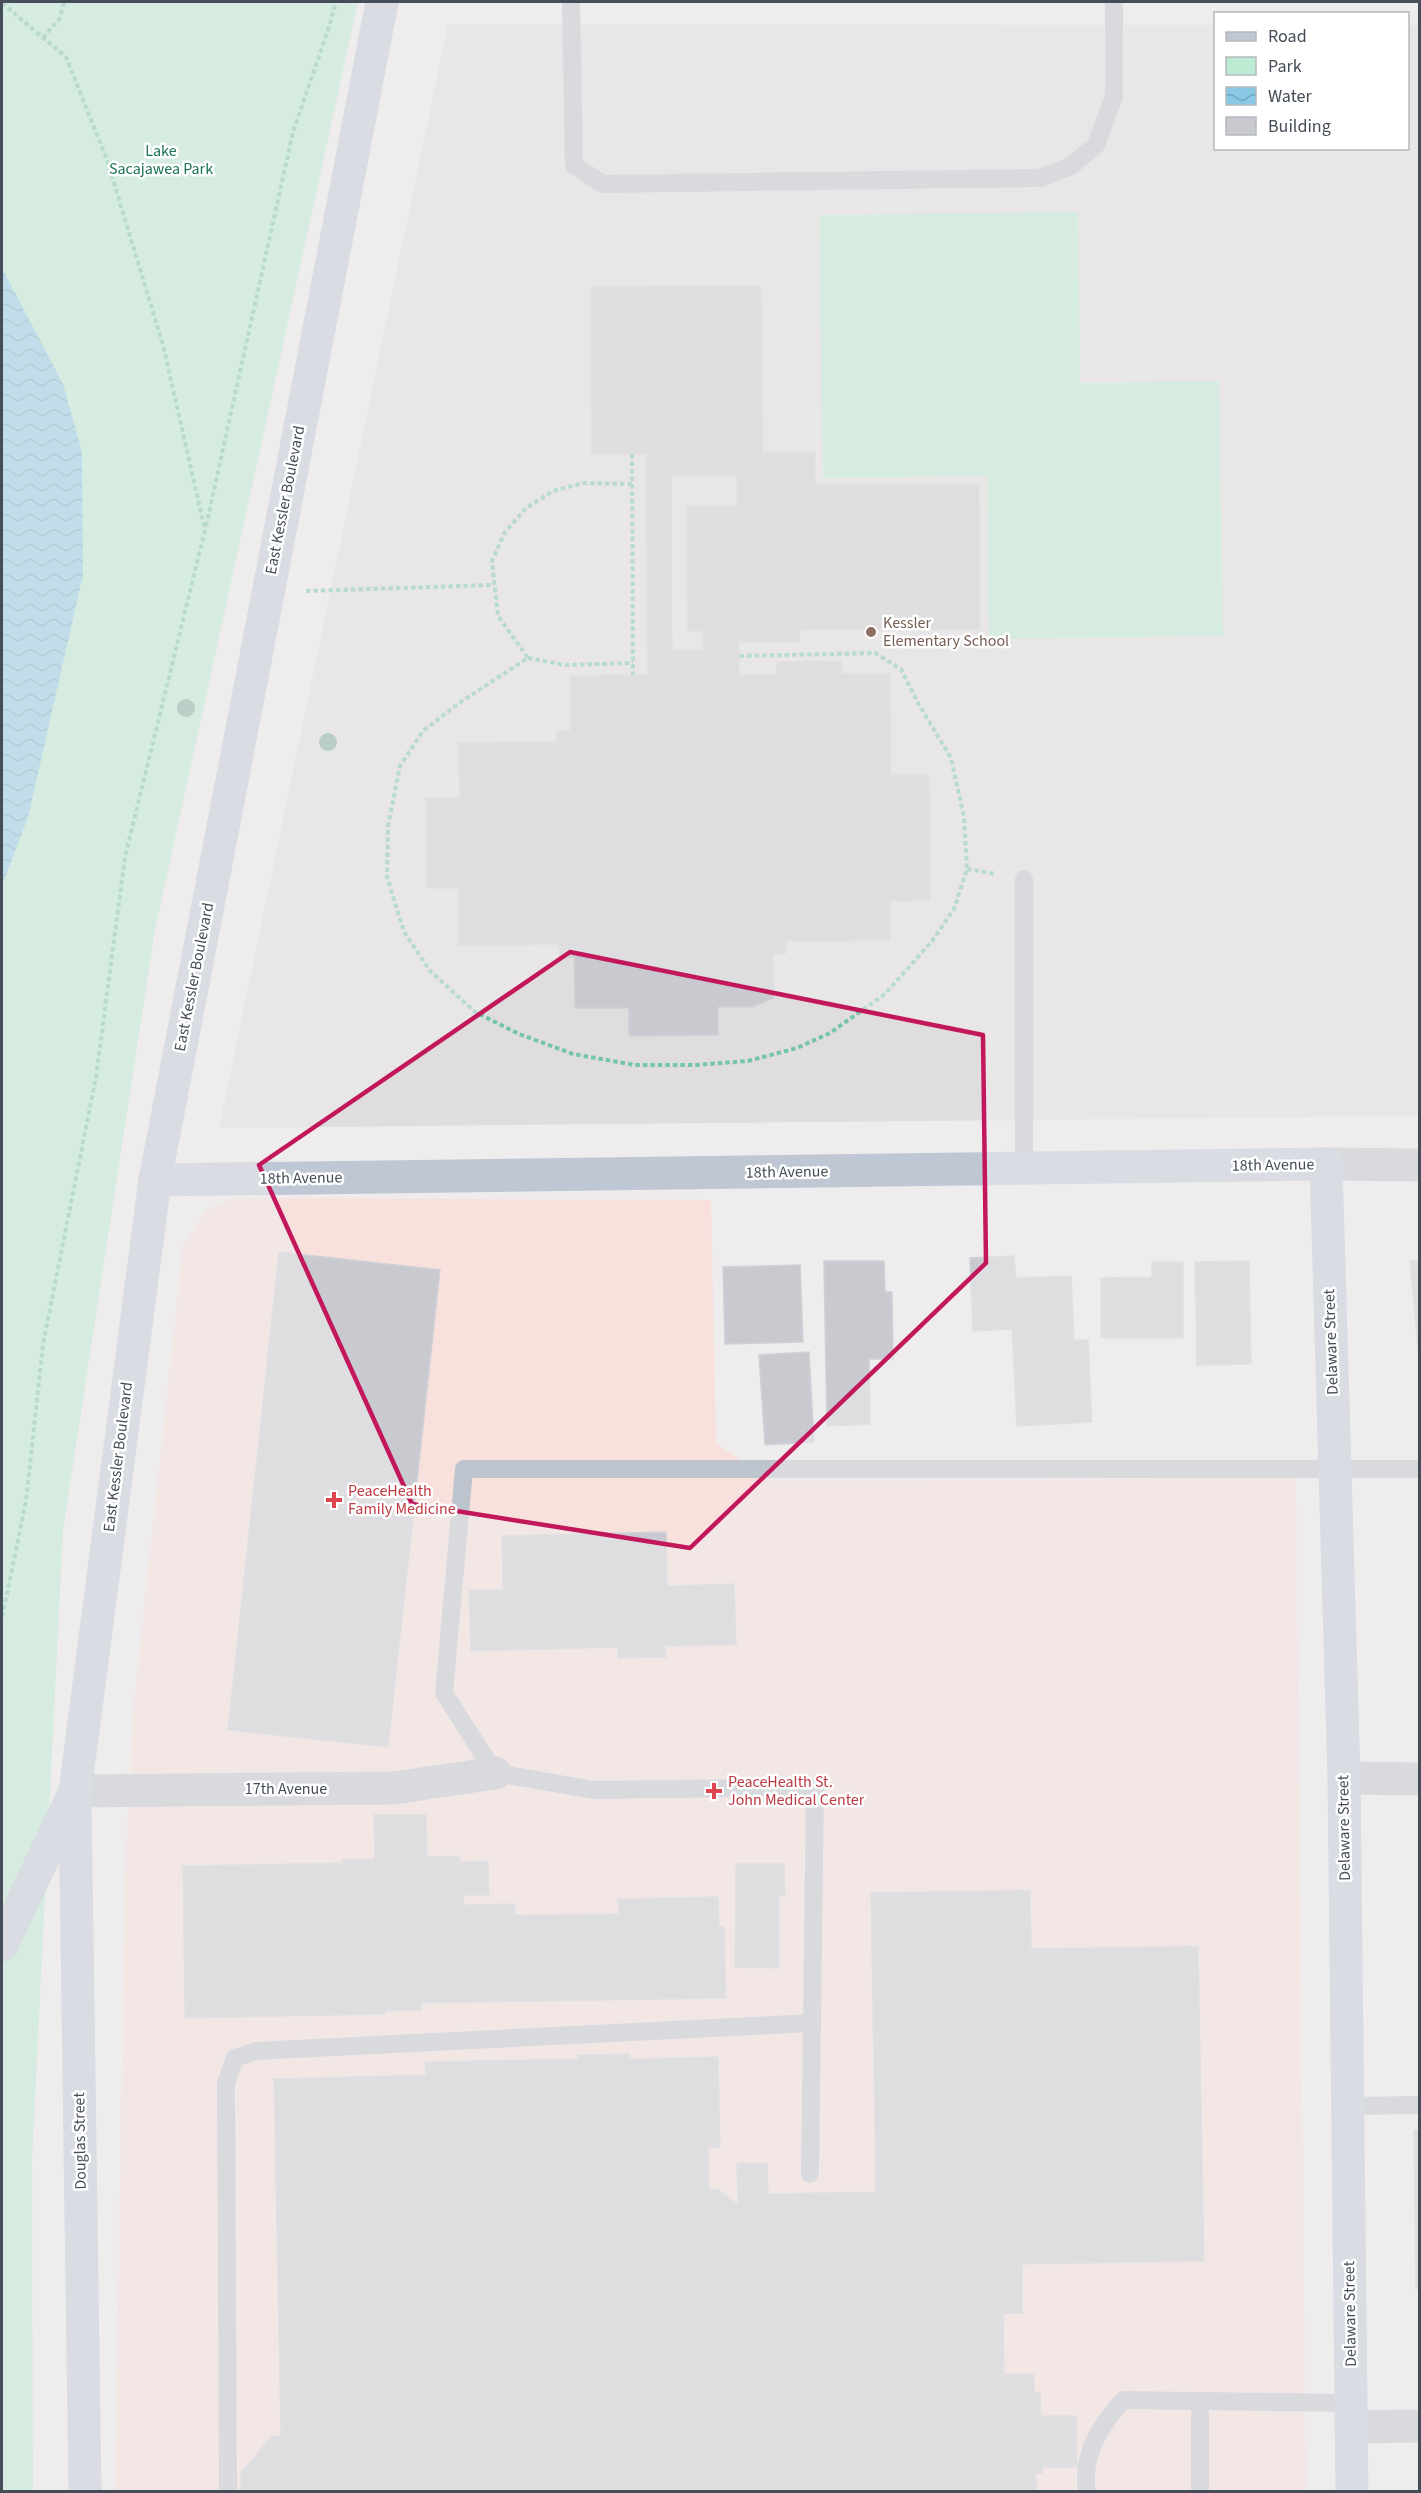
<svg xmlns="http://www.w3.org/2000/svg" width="1421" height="2493" viewBox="0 0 1421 2493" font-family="'Source Sans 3',sans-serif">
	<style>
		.education { fill: #dfdddd }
		.medical { fill: #f8e1dc }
		.park { fill: #bbebd2 }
		.water { fill: url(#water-waves) }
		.building { fill: #c9cad0; stroke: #d0d1d7; stroke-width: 1.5 }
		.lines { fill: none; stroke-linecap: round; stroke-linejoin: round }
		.path { stroke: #75c6a7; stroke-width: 4; stroke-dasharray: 4.5 3; stroke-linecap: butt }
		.lane { stroke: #bdc4cd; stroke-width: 18 }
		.street { stroke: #bdc4cd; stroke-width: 33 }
		.secondary { stroke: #bfc7d4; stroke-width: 33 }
		.tree { fill: #7aaa96 }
		.marked { fill: none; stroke: #c2185b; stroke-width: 4.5; stroke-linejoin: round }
		.education-dot { fill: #8d6e63; stroke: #fff; stroke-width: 2 }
		.health-dot { fill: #e0444e; stroke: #fff; stroke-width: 2 }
		.labels { text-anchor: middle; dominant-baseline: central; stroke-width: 5; stroke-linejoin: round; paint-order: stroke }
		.park-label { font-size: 16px; fill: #1b7450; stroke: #fff }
		.street-label { font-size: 16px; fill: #454d58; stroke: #fff }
		.education-label { font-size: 16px; fill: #785e54; stroke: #fff; text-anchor: start }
		.health-label { font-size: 16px; fill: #be3a42; stroke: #fff; text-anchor: start }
	</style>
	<defs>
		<pattern id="water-waves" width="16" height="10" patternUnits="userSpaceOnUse" patternTransform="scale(1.5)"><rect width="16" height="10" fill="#8ac9e6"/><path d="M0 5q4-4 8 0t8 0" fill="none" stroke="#73a5bd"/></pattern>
	</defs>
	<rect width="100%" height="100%" fill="#eeecec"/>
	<polygon class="education" points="448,24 1215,25 1216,148 1408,148 1408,25 1419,25 1419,1116 219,1128"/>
	<polygon class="medical" points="235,1198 711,1200 716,1444 775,1481 1296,1478 1306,2491 115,2492 125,1871 133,1710 183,1246 205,1211"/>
	<g class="park">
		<polygon points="2,2 358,2 155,930 63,1530 32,2160 33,2491 2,2492"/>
		<polygon points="1078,212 1080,383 1219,381 1223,636 989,639 987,476 823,478 819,215"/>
	</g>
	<polygon class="water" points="2,268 63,384 82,452 83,575 28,817 2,886"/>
	<g class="building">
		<polygon points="761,286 763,476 671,476 671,454 592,454 591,287"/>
		<polygon points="763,453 815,453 815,485 979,484 980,629 799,630 800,642 739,642 739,631 688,631 687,506 737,506 737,476 763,476"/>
		<polygon points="646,454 671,454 672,650 703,650 703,631 739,631 739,675 777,675 776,662 841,661 842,674 890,674 891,775 929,775 930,900 890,901 890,940 786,941 786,953 773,954 774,998 752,1007 718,1007 718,1035 629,1036 629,1008 575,1008 574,957 560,957 560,944 459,945 459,888 427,888 426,798 460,798 459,743 557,742 557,731 570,731 570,676 648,675"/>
		<polygon points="279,1252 440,1270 388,1747 228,1730"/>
		<polygon points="1014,1256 1016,1278 1071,1276 1074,1340 1088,1340 1092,1422 1017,1426 1012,1329 973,1331 970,1258"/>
		<polygon points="824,1261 884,1261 885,1292 892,1292 893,1359 869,1359 870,1424 827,1426"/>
		<polygon points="1249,1261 1251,1364 1197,1365 1195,1262"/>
		<polygon points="1410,1261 1420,1261 1420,1370"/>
		<polygon points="1152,1262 1183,1262 1183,1338 1101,1338 1101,1278 1152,1277"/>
		<polygon points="800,1265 803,1342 725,1344 723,1267"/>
		<polygon points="809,1352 814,1442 765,1445 759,1355"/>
		<polygon points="666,1532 667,1586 734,1584 736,1645 665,1646 666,1657 618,1658 618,1647 471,1651 469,1590 503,1590 502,1536"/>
		<polygon points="374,1815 426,1815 427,1857 460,1856 460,1862 488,1861 489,1895 463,1895 464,1905 515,1904 515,1915 619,1914 618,1899 718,1897 719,1927 724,1927 726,1998 421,2003 421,2010 385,2011 385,2014 185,2018 183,1866 343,1863 342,1860 375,1859"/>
		<polygon points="736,1864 784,1864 785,1896 779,1896 779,1968 735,1967"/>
		<polygon points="1030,1890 1031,1949 1198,1946 1204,2261 1022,2264 1022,2313 1003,2314 1004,2374 1034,2374 1034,2393 1040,2392 1041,2416 1076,2416 1077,2467 1042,2467 1042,2473 1036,2474 1036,2492 241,2492 241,2473 272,2436 281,2436 274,2079 426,2075 425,2062 578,2059 578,2055 629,2054 629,2059 718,2057 720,2147 708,2147 709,2190 718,2189 738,2205 737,2163 767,2163 768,2194 876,2192 871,1893"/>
		<polygon points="1414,2130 1420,2130 1420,2288 1416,2289"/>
	</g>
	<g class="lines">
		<g class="path">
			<polyline points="2,3 66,57 107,160 163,345 205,530 125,857 96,1077 43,1344 26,1501 2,1618"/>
			<polyline points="43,38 60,18 64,2"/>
			<polyline points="632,454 633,675"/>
			<polyline points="632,484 583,483 553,491 526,508 505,532 492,561 498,616 528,658 459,703 423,731 400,766 388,826 387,877 404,932 431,972 475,1012 519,1034 573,1054 635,1065 695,1065 748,1061 797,1048 830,1033 885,994 932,941 954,909 967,869 964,817 951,758 918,703 901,669 875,653 739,656"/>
			<polyline points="206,526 293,132 328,30 336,2"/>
			<polyline points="306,591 494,585"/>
			<polyline points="528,658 565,665 633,663"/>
			<polyline points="967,869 996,874"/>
		</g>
		<g class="lane">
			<polyline points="571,2 574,165 602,184 1040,178 1071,166 1096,145 1114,96 1114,2"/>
			<polyline points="1024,879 1024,1169"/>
			<polyline points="1347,2106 1420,2105"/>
			<polyline points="810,2174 815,1787 594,1790 495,1773 444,1693 464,1469 1420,1469"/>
			<polyline points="228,2492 226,2083 235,2058 256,2051 812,2023"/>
			<path d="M1087 2492C1081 2455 1100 2426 1123 2400L1351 2403"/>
			<polyline points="1200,2492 1200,2401"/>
		</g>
		<g class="street">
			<polyline points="1326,1164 1420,1165"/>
			<polyline points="1344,1778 1420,1779"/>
			<polyline points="75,1791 394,1788 495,1773"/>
			<polyline points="1351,2427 1420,2426"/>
		</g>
		<g class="secondary">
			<polyline points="155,1180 1326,1164 1344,1778 1352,2492"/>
			<polyline points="75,1799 85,2492"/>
			<polyline points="2,1945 75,1791 155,1180 382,2"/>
		</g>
	</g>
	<g class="tree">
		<circle cx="186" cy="708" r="9"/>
		<circle cx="328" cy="742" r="9"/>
	</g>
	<path d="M0 0H1421V2493H0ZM570 952 983 1035 986 1263 690 1548 412 1504 259 1165Z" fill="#eeecec" fill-opacity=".55" fill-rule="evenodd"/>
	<path class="marked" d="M570 952 983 1035 986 1263 690 1548 412 1504 259 1165Z"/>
	<circle class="education-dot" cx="871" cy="632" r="6"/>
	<g class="health-dot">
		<path d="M331 1491h6v6h6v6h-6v6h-6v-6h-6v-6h6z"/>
		<path d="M711 1782h6v6h6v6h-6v6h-6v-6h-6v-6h6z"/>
	</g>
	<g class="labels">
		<g class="park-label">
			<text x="161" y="151">Lake<tspan x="161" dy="18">Sacajawea Park</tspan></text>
		</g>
		<g class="street-label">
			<text transform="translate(285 500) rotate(-79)">East Kessler Boulevard</text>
			<text transform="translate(194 977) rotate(-79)">East Kessler Boulevard</text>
			<text transform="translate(1273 1165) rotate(-1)">18th Avenue</text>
			<text transform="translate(787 1172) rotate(-1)">18th Avenue</text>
			<text transform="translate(301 1178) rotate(-1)">18th Avenue</text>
			<text transform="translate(1331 1342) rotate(-92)">Delaware Street</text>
			<text transform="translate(118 1457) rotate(-83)">East Kessler Boulevard</text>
			<text x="286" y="1789">17th Avenue</text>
			<text transform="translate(1344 1828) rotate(-91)">Delaware Street</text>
			<text transform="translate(80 2141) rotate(-91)">Douglas Street</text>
			<text transform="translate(1350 2314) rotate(-91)">Delaware Street</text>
		</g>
		<g class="education-label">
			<text x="883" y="623">Kessler<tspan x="883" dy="18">Elementary School</tspan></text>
		</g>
		<g class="health-label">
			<text x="348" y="1491">PeaceHealth<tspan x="348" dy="18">Family Medicine</tspan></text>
			<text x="728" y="1782">PeaceHealth St.<tspan x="728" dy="18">John Medical Center</tspan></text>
		</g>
	</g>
	<rect width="1421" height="2493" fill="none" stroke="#454d58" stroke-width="6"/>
	<rect x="1214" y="12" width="195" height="138" fill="#ffffff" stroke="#b5b8bc" stroke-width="1.5"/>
	<rect x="1226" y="32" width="30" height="9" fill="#bfc7d4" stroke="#b5b8bc" stroke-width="1.5"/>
	<text x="1268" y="42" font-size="18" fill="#454d58">Road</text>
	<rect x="1226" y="57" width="30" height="18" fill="#bbebd2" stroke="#b5b8bc" stroke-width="1.5"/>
	<text x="1268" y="72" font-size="18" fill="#454d58">Park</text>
	<rect x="1226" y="87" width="30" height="18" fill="url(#water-waves)" stroke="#b5b8bc" stroke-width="1.5"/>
	<text x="1268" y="102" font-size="18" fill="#454d58">Water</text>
	<rect x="1226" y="117" width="30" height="18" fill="#c9cad0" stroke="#b5b8bc" stroke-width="1.5"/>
	<text x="1268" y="132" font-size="18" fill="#454d58">Building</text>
</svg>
